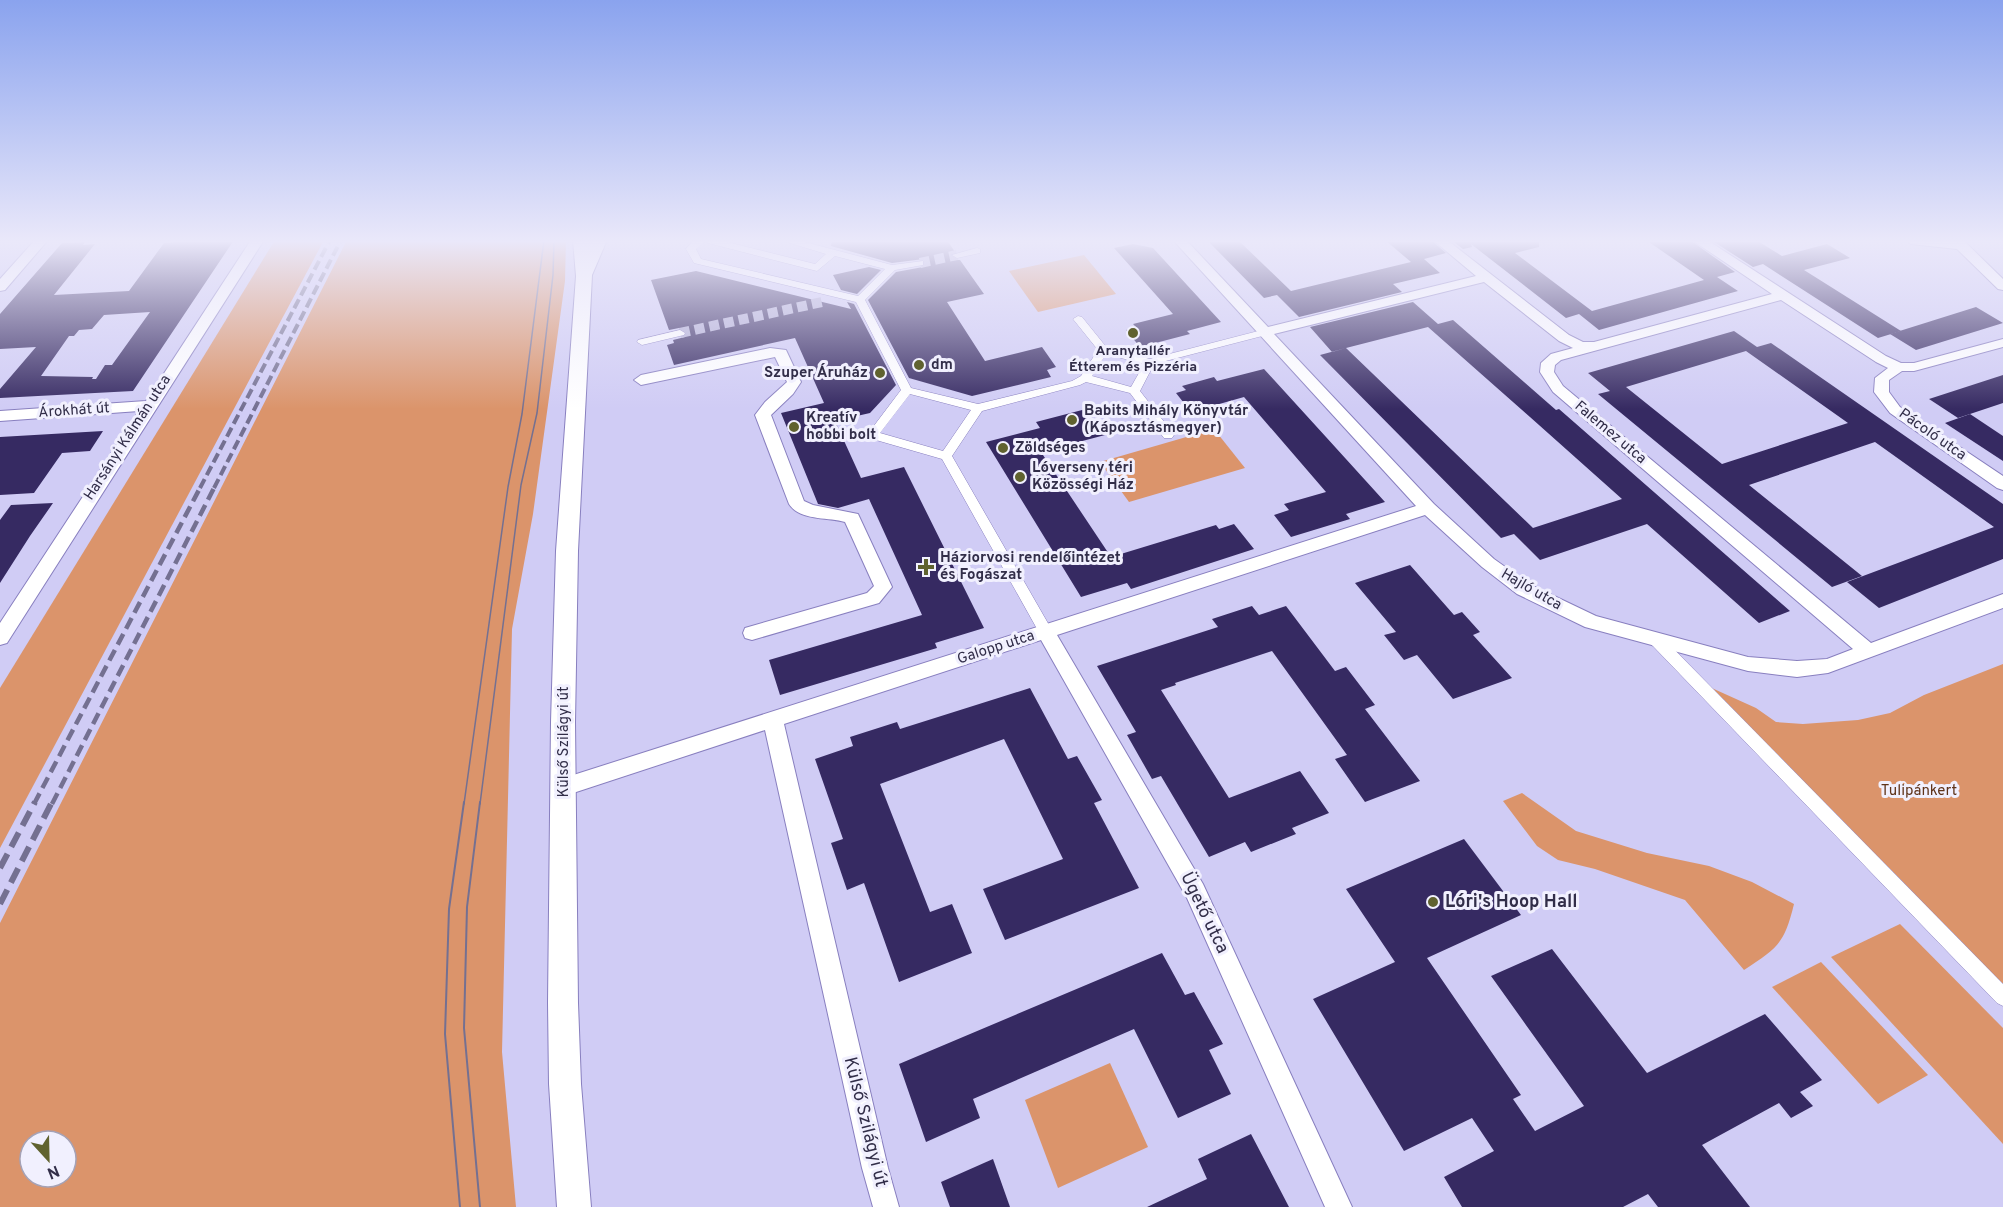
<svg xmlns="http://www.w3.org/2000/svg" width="2003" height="1207" viewBox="0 0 2003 1207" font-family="Overpass,sans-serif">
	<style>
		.green { fill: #db946b; fill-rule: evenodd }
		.building { fill: #362a62; fill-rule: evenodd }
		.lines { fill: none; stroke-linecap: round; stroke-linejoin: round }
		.pedestrian-tunnel { stroke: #b0acd3; stroke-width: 10; stroke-dasharray: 10 5; stroke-linecap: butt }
		.pedestrian-casing { stroke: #887fbf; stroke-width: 1 }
		.minor-casing { stroke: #887fbf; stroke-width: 2 }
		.tertiary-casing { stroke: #887fbf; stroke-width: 2 }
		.pedestrian { fill: #fff; fill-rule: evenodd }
		.minor { fill: #fff; fill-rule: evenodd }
		.tertiary { fill: #fff; fill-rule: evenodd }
		.tram-far1 { stroke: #747091; stroke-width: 1.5 }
		.tram { stroke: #747091; stroke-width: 2 }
		.rail-far2 { stroke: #747091; stroke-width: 4; stroke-dasharray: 10 4.5; stroke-linecap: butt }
		.rail-far1 { stroke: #747091; stroke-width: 4.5; stroke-dasharray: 12 6; stroke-linecap: butt }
		.rail { stroke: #747091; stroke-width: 6; stroke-dasharray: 16 8; stroke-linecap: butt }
		.poi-dot { fill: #60622f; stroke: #f1f0fe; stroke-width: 2 }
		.labels { text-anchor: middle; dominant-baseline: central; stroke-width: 6; stroke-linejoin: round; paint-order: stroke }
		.far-poi-label { font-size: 14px; font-weight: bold; fill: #322e49; stroke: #f1f0fe }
		.poi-label { font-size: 15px; font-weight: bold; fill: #322e49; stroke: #f1f0fe; text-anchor: start }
		.street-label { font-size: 15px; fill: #322e49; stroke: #f1f0fe }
		.park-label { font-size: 15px; fill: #5f3319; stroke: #f1f0fe }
		.near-poi-label { font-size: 18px; font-weight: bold; fill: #322e49; stroke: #f1f0fe; text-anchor: start }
		.near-street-label { font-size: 18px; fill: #322e49; stroke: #f1f0fe }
	</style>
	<rect width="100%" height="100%" fill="#d0ccf5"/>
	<g class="green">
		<polygon points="275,240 324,240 0,848 0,688"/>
		<path d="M347 240H566L565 281 533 514 512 629 502 1052 516 1207H0V923ZM30 1141H66V1177H30Z"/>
		<polygon points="1084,255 1116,294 1038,312 1009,271"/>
		<polygon points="1214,429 1245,468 1129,502 1100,462"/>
		<polygon points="2003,664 2003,997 1694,680 1756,708 1776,722 1803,724 1858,720 1890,713 1924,695"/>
		<path d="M1522 793 1576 831 1647 853 1709 866 1752 882 1794 904C1784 945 1777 948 1744 970L1685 900 1595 869 1558 860 1537 846 1503 801Z"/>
		<polygon points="1900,924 2003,1028 2003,1144 1831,957"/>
		<polygon points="1821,962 1928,1075 1878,1104 1772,987"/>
		<polygon points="1110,1063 1148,1147 1058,1188 1025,1100"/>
	</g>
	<g class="building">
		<path d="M194 240H234L133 391 0 398V389L36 347 0 349V314L62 243 85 242 83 245 95 244 54 295 129 291 164 243ZM150 312 112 365H105L96 379H92L93 377 41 376 69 336H74L79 330 92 329 104 315Z"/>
		<polygon points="832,240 947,240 955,252 950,256 956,260 960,260 984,294 947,302 985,361 1042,347 1056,367 1047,370 1051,377 972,396 909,378 868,300 896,272 923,267 924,259 892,263 831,246"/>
		<polygon points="1207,240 1238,240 1291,291 1411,262 1385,240 1431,240 1446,253 1424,259 1440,273 1393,284 1402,292 1299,317 1277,295 1264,298"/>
		<polygon points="1451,240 1539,240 1539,247 1515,253 1592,311 1704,280 1646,240 1690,240 1735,272 1717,277 1738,291 1599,330 1579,314 1566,318 1471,244 1472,247 1463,249"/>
		<polygon points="1711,240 1756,240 1782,256 1827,244 1850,258 1804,270 1901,331 1878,338 1763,264 1753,267"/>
		<polygon points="1133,244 1153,248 1221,322 1187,331 1190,334 1140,347 1126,330 1136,327 1133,324 1173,314 1114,248"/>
		<polygon points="869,267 881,270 857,294 841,290 833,275"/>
		<polygon points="696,271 851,309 847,302 854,304 896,385 870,413 835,421 861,478 904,467 984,628 935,643 937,648 780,695 769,660 922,615 869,499 838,508 818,504 781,413 824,403 795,338 674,365 667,345 674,343 673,340 685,337 687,332 679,328 669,330 651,280"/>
		<path d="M1413 302 1438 324 1453 320 1556 410 1559 409 1790 611 1759 623 1647 524 1540 560 1514 534 1501 538 1320 355 1346 348 1332 352 1310 327ZM1428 327 1530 417 1622 499 1533 528 1346 348Z"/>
		<polygon points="1976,307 2003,323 1916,350 1890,334"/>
		<path d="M1734 331 1757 347 1771 343 2003 504V559L1879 608 1847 582 1994 527 1875 442 1749 485 1862 576 1832 587 1598 394 1610 391 1588 373ZM1746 351 1848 423 1722 464 1626 387Z"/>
		<polygon points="1264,369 1326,437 1385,502 1346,514 1350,519 1291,537 1274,515 1289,510 1284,504 1326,492 1244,397 1191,412 1176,393 1186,390 1182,386 1214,377 1217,381"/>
		<polygon points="2003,375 2003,403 1958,418 1929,399"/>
		<polygon points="1086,409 1105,435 1041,452 1111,557 1216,525 1219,529 1234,524 1254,549 1131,589 1127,583 1081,597 986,442 1040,428 1036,422"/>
		<polygon points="1970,414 2003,436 2003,461 1945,423"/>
		<polygon points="103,431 90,451 62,453 34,493 0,495 0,437"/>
		<polygon points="53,503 30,536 0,583 0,520 11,505"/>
		<polygon points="1410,565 1454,615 1462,612 1480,632 1473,635 1512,678 1453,699 1417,655 1404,660 1384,635 1396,632 1355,583"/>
		<polygon points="1252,606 1259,615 1286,606 1335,671 1346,667 1375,705 1365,709 1420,781 1365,802 1335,759 1347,755 1272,651 1175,683 1176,685 1161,690 1229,798 1300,771 1329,813 1292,828 1296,834 1251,852 1245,842 1209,857 1161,776 1152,779 1127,735 1136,732 1097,666 1218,627 1212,619"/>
		<polygon points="1030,688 1068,759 1077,756 1102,800 1094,803 1139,888 1005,940 983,889 1063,859 1004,739 880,784 930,912 952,904 972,953 899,982 864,883 847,890 831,843 843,839 815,759 853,746 850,737 897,722 900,729"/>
		<polygon points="1464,839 1521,915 1427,958 1521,1095 1513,1099 1535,1131 1584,1106 1491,976 1552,949 1647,1073 1765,1014 1822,1080 1800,1092 1813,1106 1791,1118 1779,1103 1702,1145 1750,1207 1658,1207 1648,1194 1623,1207 1462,1207 1444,1177 1494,1151 1472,1118 1404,1151 1313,999 1395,962 1346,889"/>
		<polygon points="1162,953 1185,995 1194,992 1223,1044 1209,1050 1231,1094 1178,1118 1134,1029 973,1099 980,1118 926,1142 899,1064"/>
		<polygon points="1251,1134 1289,1207 1147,1207 1207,1179 1198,1159"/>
		<polygon points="993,1159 1010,1207 950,1207 941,1182"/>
	</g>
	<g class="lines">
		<g class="pedestrian-tunnel">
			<polyline points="920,263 957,255"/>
			<polyline points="680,333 822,302"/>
		</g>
		<defs>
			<g id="pedestrian">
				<path d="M694 240H719L815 264 826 254 780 240H797L892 265 923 261V265L895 270 865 300 911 388 978 404 1072 381 1081 376 1098 350 1073 319 1078 316 1082 317 1107 348 1150 359 1266 329 1271 332 1270 334 1154 364 1140 391 1172 432 1174 435 1172 438H1164L1130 393 1086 382 1080 385 982 411 952 456 1053 632 1051 636H1041L942 459 869 438 867 435 901 390 856 302 694 263 686 249ZM704 242 817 271 835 256 885 269 858 296 701 259 696 249ZM1106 354 1144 364 1131 387 1092 376ZM910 394 971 410 943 451 880 433Z"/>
				<polygon points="977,248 980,249 980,253 957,258 952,255"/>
				<polygon points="680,330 685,333 684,335 642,345 637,342 638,340"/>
				<polygon points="1655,634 1660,635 2003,984 2003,1006 1997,1003 1650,643 1648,639 1650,635"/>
			</g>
			<g id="minor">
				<polygon points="35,240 48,240 5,290 0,291 0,279"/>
				<polygon points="251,240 264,240 7,643 0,645 0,623 139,411 0,421 0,411 146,401"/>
				<path d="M1173 240H1186L1268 327 1476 276 1433 240H1447L1569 335 1583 342H1594L1772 294 1692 240H1707L1886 356 1901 363H1914L2003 339V347L1914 371H1902L1889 380V392L1900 407 2003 476V490L1997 488 1890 413 1874 392 1875 378 1888 368 1876 362 1781 300 1561 360 1555 365 1554 372 1563 386 1871 643 2003 594V608L1828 673 1797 677 1748 671 1585 627 1517 594 1482 567 1425 515 1057 635 1203 884 1352 1207H1325L1187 898 1041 640 784 724 888 1168 899 1207H873L862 1168 765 730 564 796 557 793 554 787 557 781 564 778 1416 506ZM1484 282 1559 341 1573 348 1551 354 1541 363 1540 372 1553 392 1853 649 1827 659 1797 661 1748 657 1596 616 1529 584 1494 559 1434 504 1274 334Z"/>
				<polygon points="1905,240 1963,240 2003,279 2003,290 1998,289 1957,249 1911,244"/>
				<path d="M770 348 786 350 801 382 793 394 771 415 804 501 813 505 858 514 892 587 879 603 752 640 745 638 743 633 745 628 867 593 874 586 845 522C828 517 800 521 789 504L755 415 765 402 787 382 775 357 641 385 634 380 641 375Z"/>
			</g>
			<polygon id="tertiary" points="573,240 589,240 589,244 591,240 607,240 592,275 578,551 575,722 578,1003 581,1084 591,1207 557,1207 549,1084 548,1003 551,722 556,551 576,276"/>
		</defs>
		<use href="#pedestrian" class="pedestrian-casing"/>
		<use href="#minor" class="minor-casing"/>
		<use href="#tertiary" class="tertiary-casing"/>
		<use href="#pedestrian" class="pedestrian"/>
		<use href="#minor" class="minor"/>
		<use href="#tertiary" class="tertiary"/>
		<g class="tram-far1">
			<polyline points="464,804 508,487 522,414 544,240"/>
			<polyline points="480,804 521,485 537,413 553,275 554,240"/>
		</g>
		<g class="tram">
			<polyline points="460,1207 445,1034 449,909 464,802"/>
			<polyline points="480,1207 464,1028 467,907 480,802"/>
		</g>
		<g class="rail-far2">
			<polyline points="200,488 330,240"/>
			<polyline points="214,488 341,240"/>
		</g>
		<g class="rail-far1">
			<polyline points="34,804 201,486"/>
			<polyline points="52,804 215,486"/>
		</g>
		<g class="rail">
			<polyline points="0,868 35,802"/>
			<polyline points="0,904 52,802"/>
		</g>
	</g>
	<linearGradient id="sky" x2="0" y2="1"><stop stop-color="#8aa3ee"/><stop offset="0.59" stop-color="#eae8fa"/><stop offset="1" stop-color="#eae8fa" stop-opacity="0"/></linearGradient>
	<rect width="2003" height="409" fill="url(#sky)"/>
	<g class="poi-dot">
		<circle cx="1133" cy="333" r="6"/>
		<circle cx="919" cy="365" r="6"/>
		<circle cx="880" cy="373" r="6"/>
		<circle cx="1072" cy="420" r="6"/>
		<circle cx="794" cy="427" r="6"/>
		<circle cx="1003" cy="448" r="6"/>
		<circle cx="1020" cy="477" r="6"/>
		<path d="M923 558h6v6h6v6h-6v6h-6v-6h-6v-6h6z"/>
		<circle cx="1433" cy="902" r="6"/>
	</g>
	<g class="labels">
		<g class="far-poi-label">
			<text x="1133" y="351">Aranytallér<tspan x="1133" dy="16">Étterem és Pizzéria</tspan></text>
		</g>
		<g class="poi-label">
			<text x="931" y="365">dm</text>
			<text x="868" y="373" text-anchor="end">Szuper Áruház</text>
			<text x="1084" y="411">Babits Mihály Könyvtár<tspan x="1084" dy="17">(Káposztásmegyer)</tspan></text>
			<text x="806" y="418">Kreatív<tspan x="806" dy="17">hobbi bolt</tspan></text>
			<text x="1015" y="448">Zöldséges</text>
			<text x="1032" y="468">Lóverseny téri<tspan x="1032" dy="17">Közösségi Ház</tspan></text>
			<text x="940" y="558">Háziorvosi rendelőintézet<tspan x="940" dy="17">és Fogászat</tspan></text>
		</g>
		<g class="street-label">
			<text transform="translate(74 411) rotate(-4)">Árokhát út</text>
			<text transform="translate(1610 433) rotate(40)">Falemez utca</text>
			<text transform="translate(1932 435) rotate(35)">Pácoló utca</text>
			<text transform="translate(128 438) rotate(-57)">Harsányi Kálmán utca</text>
			<text transform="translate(1531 590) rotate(30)">Hajló utca</text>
			<text transform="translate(996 648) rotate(-18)">Galopp utca</text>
			<text transform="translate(564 742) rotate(-90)">Külső Szilágyi út</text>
		</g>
		<g class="park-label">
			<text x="1919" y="791">Tulipánkert</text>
		</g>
		<g class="near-poi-label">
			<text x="1445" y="902">Lóri's Hoop Hall</text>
		</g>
		<g class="near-street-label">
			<text transform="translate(1204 913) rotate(64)">Ügető utca</text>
			<text transform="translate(865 1122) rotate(76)">Külső Szilágyi út</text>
		</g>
	</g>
	<g transform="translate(48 1159) rotate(158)"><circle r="28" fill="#f1f0fe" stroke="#a5a2b6" stroke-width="1.5"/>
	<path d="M0-4.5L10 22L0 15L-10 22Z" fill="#60622f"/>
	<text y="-9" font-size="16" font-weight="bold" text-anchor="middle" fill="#322e49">N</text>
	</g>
</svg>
